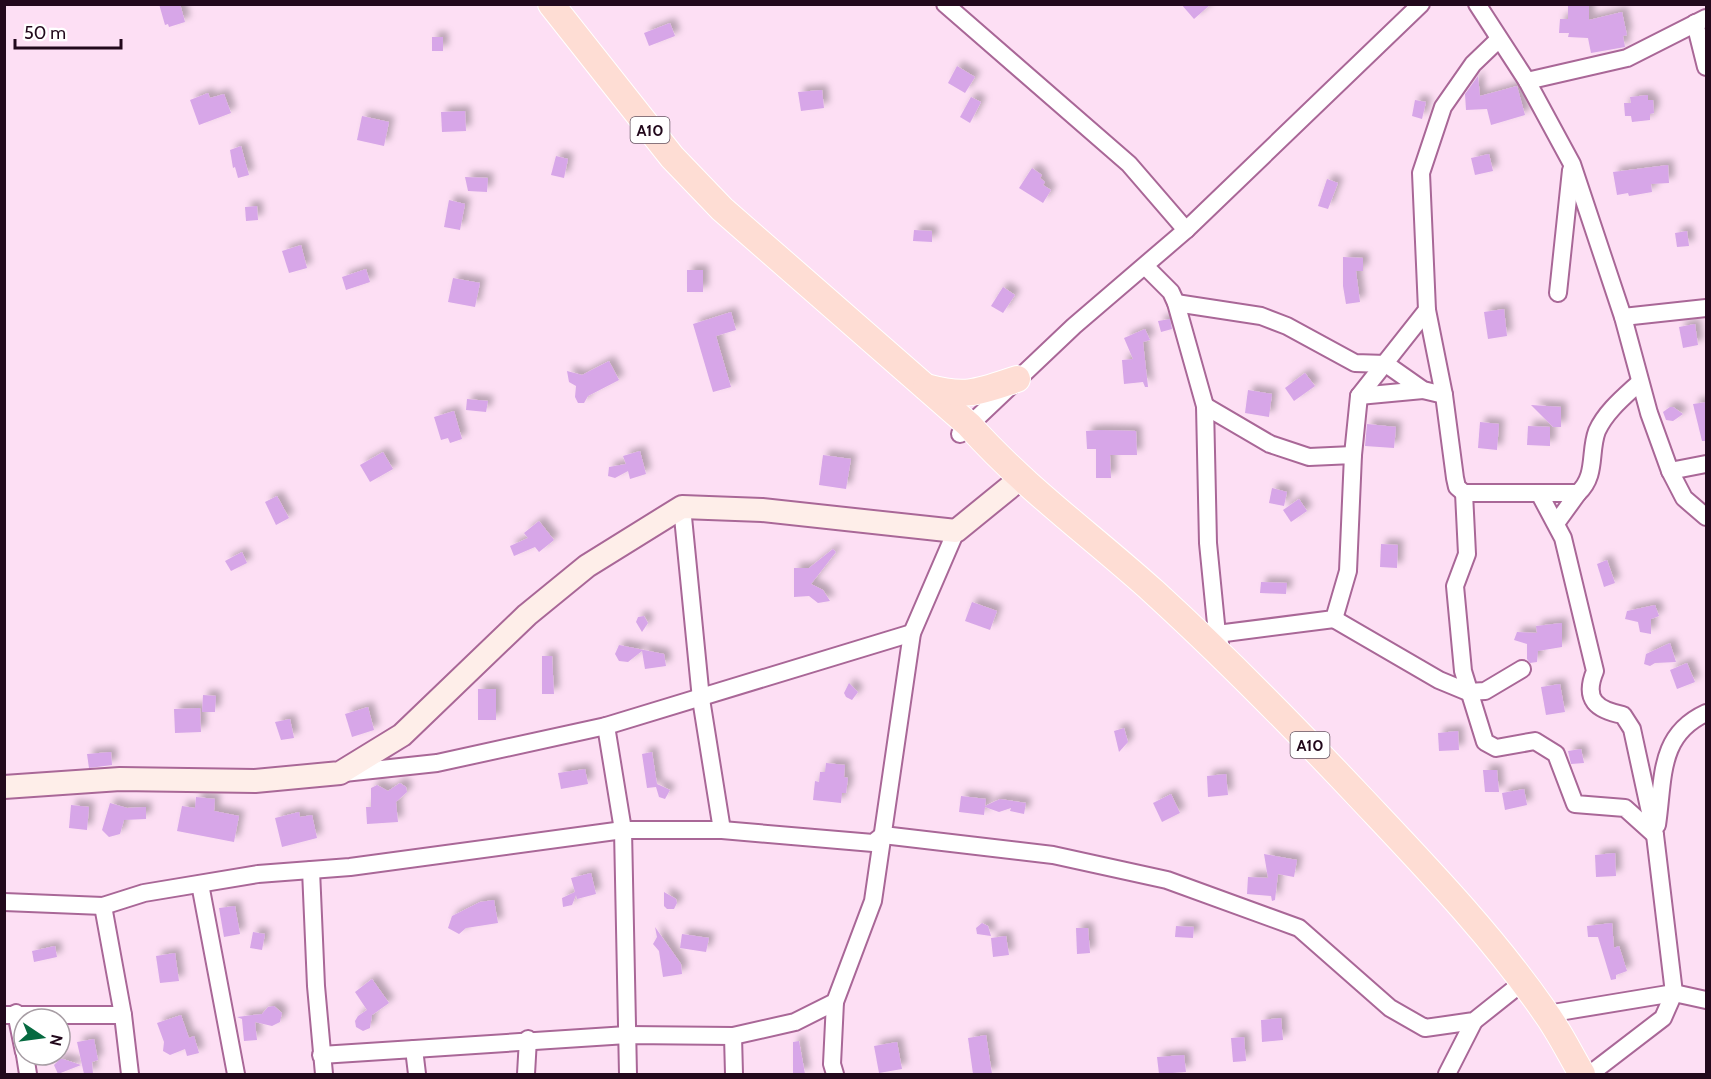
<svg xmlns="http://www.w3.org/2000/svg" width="1711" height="1079" viewBox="0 0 1711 1079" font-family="Cabin,sans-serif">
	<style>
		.building { fill: #d7a6e8; filter: url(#shadow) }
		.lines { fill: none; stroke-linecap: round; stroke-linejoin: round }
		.street-casing { stroke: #a96797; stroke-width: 20 }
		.secondary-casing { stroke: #a96797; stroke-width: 26 }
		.primary-casing { stroke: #fff; stroke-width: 28 }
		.street { stroke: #fff; stroke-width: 16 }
		.secondary { stroke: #feeee9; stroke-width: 22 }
		.primary { stroke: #feddd4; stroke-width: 26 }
		.labels { text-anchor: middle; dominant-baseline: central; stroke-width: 4.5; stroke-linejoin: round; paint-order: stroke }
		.shield { fill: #fff; stroke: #645360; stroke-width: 1.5 }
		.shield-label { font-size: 16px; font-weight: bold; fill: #22091c }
	</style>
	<defs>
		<filter id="shadow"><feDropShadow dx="5.5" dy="-5.5" stdDeviation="3" flood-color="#0004"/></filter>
	</defs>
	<rect width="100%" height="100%" fill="#fddff4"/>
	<g class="building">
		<polygon points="159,4 180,4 185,22 169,27 168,24 165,25"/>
		<polygon points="1181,4 1211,4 1194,19"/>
		<polygon points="1568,4 1589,4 1589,20 1622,12 1627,35 1623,36 1625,47 1591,53 1588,38 1568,37 1569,33 1559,33 1560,19 1568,19"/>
		<polygon points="670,23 675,36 649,46 644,33"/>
		<rect x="432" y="37" width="11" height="14"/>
		<polygon points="957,66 975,77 965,93 948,83"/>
		<polygon points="1478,76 1480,96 1517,86 1525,115 1491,125 1487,109 1466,110 1465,94"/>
		<polygon points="822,90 824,108 801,111 798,92"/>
		<polygon points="208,93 210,98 224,94 231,113 199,125 190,100"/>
		<polygon points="1648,95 1648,100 1653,100 1654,113 1650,114 1650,120 1632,122 1631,116 1625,116 1624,103 1631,103 1630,97"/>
		<polygon points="971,97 981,102 970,123 960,117"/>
		<polygon points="1415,100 1426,102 1422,119 1412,116"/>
		<polygon points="465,111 466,131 442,132 441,112"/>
		<polygon points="362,116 389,122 384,146 357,140"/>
		<polygon points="241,146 249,175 238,178 235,167 233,168 230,150"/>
		<polygon points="1489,154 1493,171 1475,175 1471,158"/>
		<polygon points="556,156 568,159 564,178 551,175"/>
		<polygon points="1668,165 1669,183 1651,184 1652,192 1629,196 1628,193 1617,195 1613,172"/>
		<polygon points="1032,168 1042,175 1040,178 1045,182 1043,185 1051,190 1043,203 1019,188"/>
		<polygon points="465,177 488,178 487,192 468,191"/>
		<polygon points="1327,179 1338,183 1328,209 1318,206"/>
		<polygon points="449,200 465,204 460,230 444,227"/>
		<polygon points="257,206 258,220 246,221 245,207"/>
		<polygon points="914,230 932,231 932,242 913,241"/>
		<polygon points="1687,231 1689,246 1677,247 1675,233"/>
		<polygon points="301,245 307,268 289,273 282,251"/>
		<polygon points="1343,257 1363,258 1363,271 1356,271 1360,302 1346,304 1343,286"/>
		<polygon points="366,269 370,282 346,290 342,277"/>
		<rect x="687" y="270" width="16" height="22"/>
		<polygon points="453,278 480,283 475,307 448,302"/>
		<polygon points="1003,287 1015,295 1003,313 991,306"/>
		<polygon points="1504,309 1507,336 1488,339 1484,312"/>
		<polygon points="731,312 736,330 716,336 731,387 713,392 693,324"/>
		<polygon points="1170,319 1172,329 1161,332 1158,321"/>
		<polygon points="1695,324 1698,345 1683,348 1679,327"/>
		<polygon points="1145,329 1150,340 1143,342 1148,387 1145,387 1143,382 1124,384 1122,360 1133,359 1124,338"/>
		<polygon points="609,361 619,380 588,396 584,403 578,403 575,397 576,386 569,382 567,371 582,375"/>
		<polygon points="1305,373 1315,386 1294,401 1285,388"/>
		<polygon points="1248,390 1272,394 1269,417 1245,413"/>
		<polygon points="467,399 488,401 486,412 466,410"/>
		<polygon points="1707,402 1707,441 1702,441 1693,404"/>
		<polygon points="1531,405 1561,407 1561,427 1553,427"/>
		<polygon points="1670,407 1673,407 1683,414 1673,421 1666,420 1663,412"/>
		<polygon points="454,411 462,439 450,443 448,438 441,440 434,417"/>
		<polygon points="1480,422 1499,424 1497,450 1478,448"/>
		<polygon points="1367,424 1396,427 1394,448 1365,446"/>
		<polygon points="1528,426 1550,427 1550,446 1527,445"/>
		<polygon points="1100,430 1136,431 1137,455 1110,455 1111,478 1096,478 1096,449 1087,449 1086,431"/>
		<polygon points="640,451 646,474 630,479 628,471 615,478 608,476 609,467 626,464 623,456"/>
		<polygon points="383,452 393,469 370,482 360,465"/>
		<polygon points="823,455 851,459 846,489 819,485"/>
		<polygon points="1272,488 1287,492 1284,506 1269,503"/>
		<polygon points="277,496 289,518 276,525 265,502"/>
		<polygon points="1299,499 1307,511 1291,522 1283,510"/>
		<polygon points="539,521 554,540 539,552 535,547 514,556 510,546 528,538 524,533"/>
		<polygon points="1381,544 1398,545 1397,568 1380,567"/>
		<polygon points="833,549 836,552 811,584 823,590 830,601 818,603 809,596 794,597 794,568 809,568"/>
		<polygon points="242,552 247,563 231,571 225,561"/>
		<polygon points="1607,560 1615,583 1604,587 1597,564"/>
		<polygon points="1261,582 1287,583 1286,594 1260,593"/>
		<polygon points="972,602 997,611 990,630 965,621"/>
		<polygon points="1655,605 1659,616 1651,619 1651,634 1640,632 1638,622 1625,619 1627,611"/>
		<polygon points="644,616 648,623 642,632 636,622 638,617"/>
		<polygon points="1562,623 1562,647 1538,651 1537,662 1530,663 1527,659 1527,644 1514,640 1517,632 1537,633 1536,626"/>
		<polygon points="1670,643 1676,662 1655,663 1650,666 1644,664 1646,654"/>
		<polygon points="619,645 664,654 666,666 645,669 642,651 628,662 619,661 615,654"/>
		<polygon points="542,656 552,656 554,694 542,694"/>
		<polygon points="1687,663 1695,682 1677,689 1670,670"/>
		<polygon points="849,683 858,692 852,700 846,697 844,693"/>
		<polygon points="1560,684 1565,712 1546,715 1541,687"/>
		<rect x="478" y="689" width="18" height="31"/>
		<polygon points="203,695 216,696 215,712 202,712"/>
		<polygon points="368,707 374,730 352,737 345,714"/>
		<polygon points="200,708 201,732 175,733 174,709"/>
		<polygon points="290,719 294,738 281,740 275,722"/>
		<polygon points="1124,728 1128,742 1119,752 1114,731"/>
		<polygon points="1458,731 1459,750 1439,751 1438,733"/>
		<polygon points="1581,749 1584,763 1571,764 1568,751"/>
		<polygon points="111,752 112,765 89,768 87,754"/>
		<polygon points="652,752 657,784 670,790 665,799 659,797 656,787 647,788 642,754"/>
		<polygon points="826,763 845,765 844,777 848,778 846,793 842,793 841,803 813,800 815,781 819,782 820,772 825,772"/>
		<polygon points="585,769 588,784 561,789 558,773"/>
		<polygon points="1483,770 1497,770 1499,792 1485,792"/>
		<polygon points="1226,774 1228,795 1208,797 1207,776"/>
		<polygon points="400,783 406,787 407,792 396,802 398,822 367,824 366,807 371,807 371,788 377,785 388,791"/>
		<polygon points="1524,789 1527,805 1505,810 1502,793"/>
		<polygon points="1171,794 1180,813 1162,822 1153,803"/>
		<polygon points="961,796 986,799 985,806 1000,799 1026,803 1024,814 1010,811 1011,808 999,812 985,807 984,815 959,812"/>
		<polygon points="196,797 215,799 214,811 239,816 234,842 177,831 182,806 195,808"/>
		<polygon points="110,803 127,808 146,807 146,819 124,820 120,834 109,837 102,830"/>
		<polygon points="71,805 89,807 87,830 69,828"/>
		<polygon points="299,812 300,817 312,815 317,838 282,847 275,818"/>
		<polygon points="1615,853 1616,876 1596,877 1595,855"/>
		<polygon points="1264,854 1297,860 1294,877 1278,874 1275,900 1272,901 1271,896 1247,894 1248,877 1268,878"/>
		<polygon points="591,873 596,894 577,899 576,895 572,905 563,907 562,898 575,892 571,878"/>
		<polygon points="664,892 676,899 677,903 674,909 667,909 664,906"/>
		<polygon points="494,900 498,923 466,928 459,934 448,928 452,916 480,902"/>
		<polygon points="235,906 240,934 224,937 219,908"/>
		<polygon points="982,923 988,926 991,936 977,934 976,928"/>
		<polygon points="1612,923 1614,948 1619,946 1627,971 1616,975 1616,979 1611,980 1598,937 1588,937 1587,926"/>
		<polygon points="1176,926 1194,927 1193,938 1175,937"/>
		<polygon points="655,927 681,964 682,974 663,977 659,951 653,944 657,937"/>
		<polygon points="1076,928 1088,928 1090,953 1077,954"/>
		<polygon points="253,932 265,934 262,950 250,948"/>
		<polygon points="682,934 709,938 706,952 680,948"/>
		<polygon points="1006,936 1009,955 993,957 991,938"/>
		<polygon points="55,946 57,957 34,962 32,951"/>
		<polygon points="175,953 179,981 160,983 156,956"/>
		<polygon points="372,979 389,1003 372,1015 370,1028 363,1031 356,1027 355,1021 358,1016 367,1010 355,992"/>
		<polygon points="274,1006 282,1013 280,1022 272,1026 255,1022 257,1040 244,1041 242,1019 237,1017 262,1014 268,1007"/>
		<polygon points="181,1015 189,1038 194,1036 199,1053 187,1056 185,1049 170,1055 163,1051 164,1042 157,1023"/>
		<polygon points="1281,1018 1283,1040 1262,1042 1261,1020"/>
		<polygon points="986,1035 992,1074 973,1074 968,1038"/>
		<polygon points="1244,1037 1246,1061 1233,1062 1231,1038"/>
		<polygon points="94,1039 98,1060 92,1062 93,1074 84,1074 77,1042"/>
		<polygon points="799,1041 805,1074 793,1074 793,1042"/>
		<polygon points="897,1042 902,1069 879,1073 874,1046"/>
		<polygon points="1184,1055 1186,1072 1159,1074 1157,1057"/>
		<polygon points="60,1059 63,1059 81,1065 58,1074 54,1065"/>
	</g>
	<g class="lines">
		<defs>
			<g id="street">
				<polyline points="945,4 1129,164 1186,230"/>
				<polyline points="1477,4 1527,81 1572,164 1623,317 1649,413 1670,471 1684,498 1706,517"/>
				<polyline points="1695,23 1706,67"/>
				<polyline points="1527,81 1627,58 1706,18"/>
				<polyline points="1146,267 1171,292 1176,303 1205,406 1208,543 1217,634 1220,643"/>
				<polyline points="1558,293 1571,170"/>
				<path d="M1176 303 1261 316 1287 326 1355 363 1386 364 1423 390 1444 395 1455 478 1457 487 1464 493H1578C1597 476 1589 452 1597 431 1606 411 1625 396 1640 382"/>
				<polyline points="1427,310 1444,395"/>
				<polyline points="1623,317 1706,308"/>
				<polyline points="1359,396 1423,390"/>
				<polyline points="1205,406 1270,444 1309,457 1353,455 1348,571 1334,619 1217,634"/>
				<polyline points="960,434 1074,326 1186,230 1421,4"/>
				<polyline points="1353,455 1359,396 1427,310 1421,173 1443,107 1473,64 1499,39"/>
				<polyline points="1670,471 1706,464"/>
				<polyline points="1464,493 1467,554 1455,586 1463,671 1485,742 1496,748 1535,741 1556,754 1575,804 1625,808 1655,835"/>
				<path d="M1539 493 1563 538 1595 671C1583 700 1597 710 1623 715L1632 729 1655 835 1674 993 1663 1018 1590 1074"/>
				<polyline points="682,507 701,699 722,830"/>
				<polyline points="1557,522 1578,493"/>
				<polyline points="1334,619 1439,680 1468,692 1485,691 1522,669"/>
				<polyline points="606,726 623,830 628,1074"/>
				<polyline points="344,773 437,763 606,726 912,633"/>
				<path d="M1657 825C1664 778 1658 735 1706 713"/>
				<polyline points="311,870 316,986 324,1074"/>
				<polyline points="200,884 236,1074"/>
				<polyline points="4,902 103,906 144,893 258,874 350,867 623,830 722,830 873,843 883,835 1053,855 1167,880 1299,928 1390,1008 1425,1028 1474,1021 1523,982"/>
				<polyline points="103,906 123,1015 130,1074"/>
				<polyline points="16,1013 24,1052"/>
				<polyline points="1547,1014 1674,993 1706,1000"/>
				<polyline points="4,1015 123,1015"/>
				<polyline points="733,1036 734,1074"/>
				<polyline points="414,1049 627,1035 733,1036 795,1022 835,1002 873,901 912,633 956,531"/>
				<polyline points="25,1055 28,1074"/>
				<polyline points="321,1055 414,1049 417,1074"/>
				<polyline points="526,1074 528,1039"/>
				<polyline points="835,1074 832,1064 835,1002"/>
				<polyline points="1447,1074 1474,1021"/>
			</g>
			<polyline id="secondary" points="4,787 120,779 255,781 340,773 402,735 527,615 587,566 682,507 762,510 956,531 1021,478"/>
			<g id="primary">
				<path d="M551 4 672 157 722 209 969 425C1024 487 1092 536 1154 592 1225 657 1293 726 1359 796 1424 865 1491 934 1545 1012 1559 1031 1570 1054 1582 1074"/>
				<path d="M926 387C967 398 978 392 1017 379"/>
			</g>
		</defs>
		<use href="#street" class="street-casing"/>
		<use href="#secondary" class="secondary-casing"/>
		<use href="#primary" class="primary-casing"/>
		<use href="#street" class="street"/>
		<use href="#secondary" class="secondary"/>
		<use href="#primary" class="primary"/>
	</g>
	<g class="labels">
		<g class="shield">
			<rect x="630.5" y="117" width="39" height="26" rx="4.5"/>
			<rect x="1290.5" y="732" width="39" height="26" rx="4.5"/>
		</g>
		<g class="shield-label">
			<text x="650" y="130">A10</text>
			<text x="1310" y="745">A10</text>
		</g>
	</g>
	<rect width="1711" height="1079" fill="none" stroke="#22091c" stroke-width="12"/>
	<g transform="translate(42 1037) rotate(103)"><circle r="28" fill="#ffffff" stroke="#a79da4" stroke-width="1.5"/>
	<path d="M0-4.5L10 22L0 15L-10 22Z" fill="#066a40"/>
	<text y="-9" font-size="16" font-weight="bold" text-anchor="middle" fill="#22091c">N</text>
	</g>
	<path d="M15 39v9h106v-9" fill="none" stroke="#22091c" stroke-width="3"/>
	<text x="24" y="39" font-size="18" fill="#22091c" stroke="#ffffff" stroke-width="4.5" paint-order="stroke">50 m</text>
</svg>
